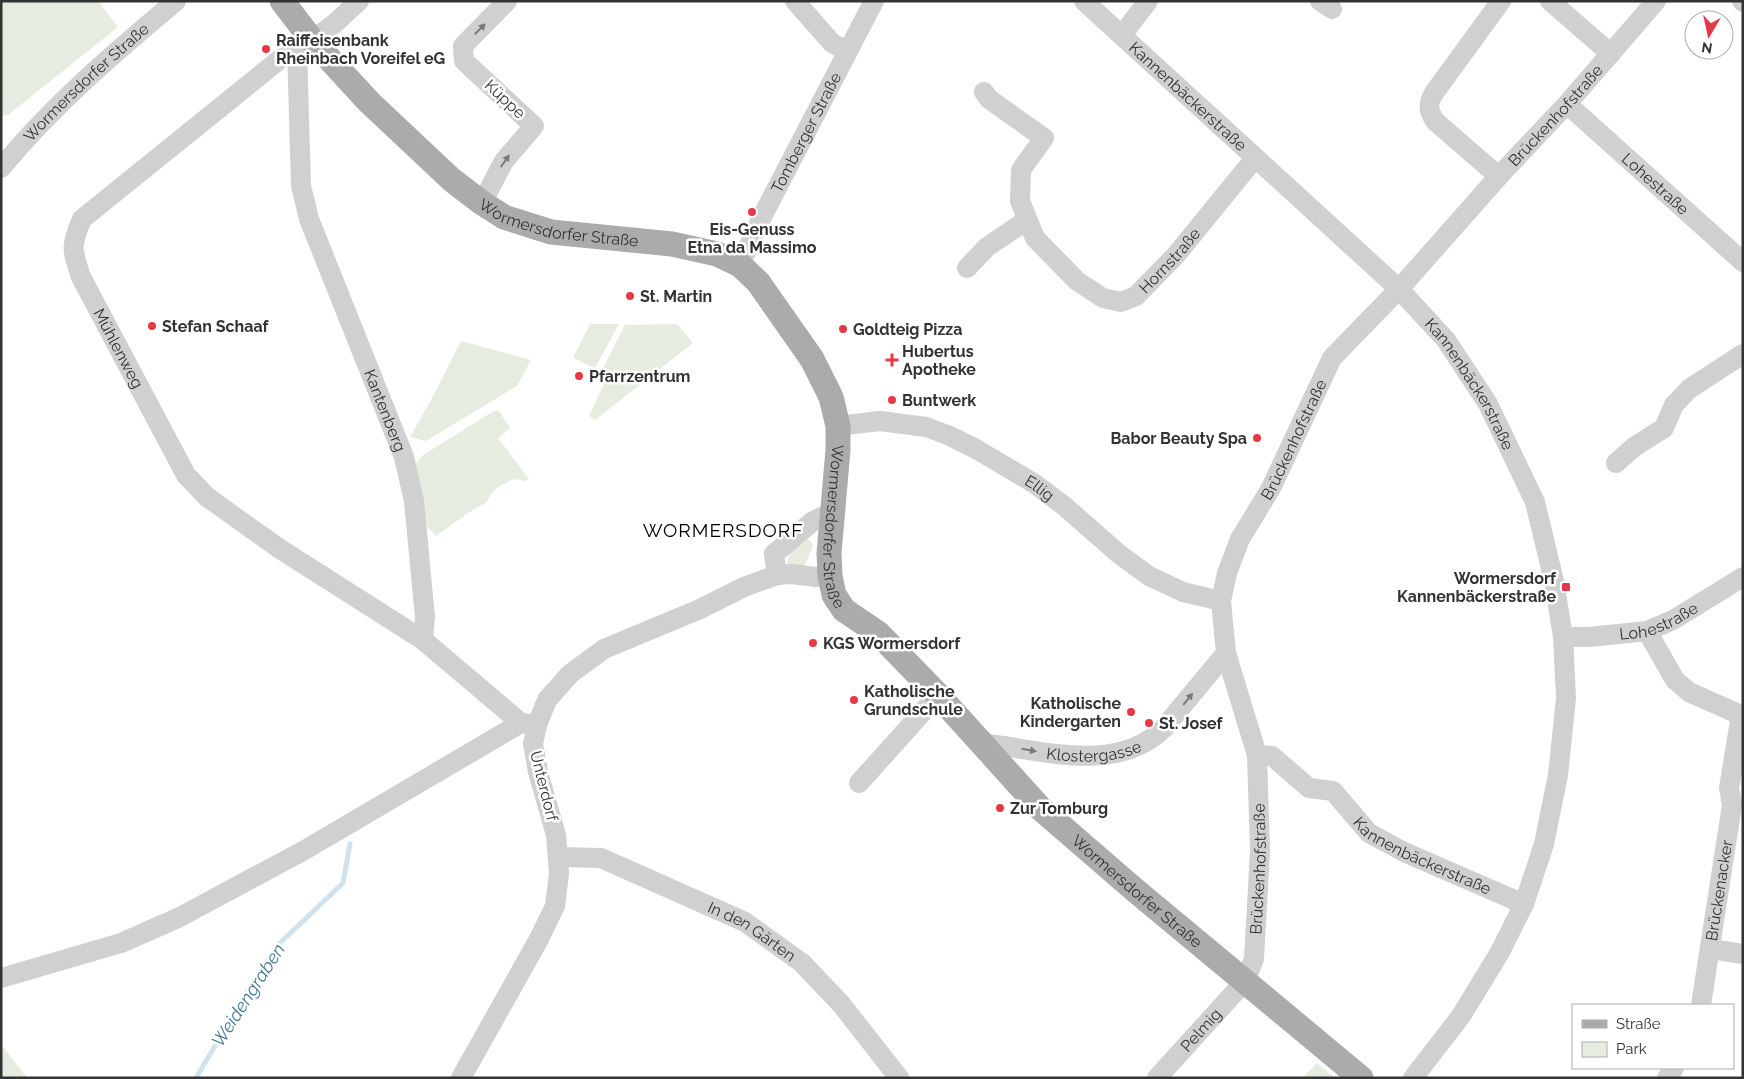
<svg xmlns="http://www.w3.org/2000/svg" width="1744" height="1079" viewBox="0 0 1744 1079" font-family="Raleway,sans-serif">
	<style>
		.green { fill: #e6ecdf }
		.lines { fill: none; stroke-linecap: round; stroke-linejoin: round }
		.stream { stroke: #cfe2ee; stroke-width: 5 }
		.minor { stroke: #d0d0d0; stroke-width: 20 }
		.major { stroke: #ababab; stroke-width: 25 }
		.oneway { fill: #7a7a7a }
		.poi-dot { fill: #e63946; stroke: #fff; stroke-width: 2 }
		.labels { text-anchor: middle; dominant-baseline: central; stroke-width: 5; stroke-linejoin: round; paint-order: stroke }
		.poi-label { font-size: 16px; font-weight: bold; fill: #333; stroke: #fff; text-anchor: start }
		.street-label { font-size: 16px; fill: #333; stroke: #fff }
		.water-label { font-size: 18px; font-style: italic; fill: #3f7597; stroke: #fff }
		.quarter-label { font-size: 19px; letter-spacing: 1px; fill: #000; stroke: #fff }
	</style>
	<rect width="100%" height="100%" fill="#fff"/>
	<g class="green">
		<polygon points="1,1 98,1 118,27 8,115 1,116"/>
		<polygon points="590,324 619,324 595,368 573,358"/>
		<polygon points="677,324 693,343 595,420 589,416 608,375 601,372 625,325"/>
		<polygon points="461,341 531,360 517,386 426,441 410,437 436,391"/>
		<path d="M494 411H499L510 428 498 438 529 479 525 481 514 479C502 485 492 488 487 502L468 513 436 536 427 526 424 527 416 464 423 455Z"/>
		<path d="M807 539 810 540 813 546 805 565 803 567 789 566 787 563C788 552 797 543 807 539Z"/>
		<polygon points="1,1044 27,1078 1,1078"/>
		<polygon points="1317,1063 1335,1078 1303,1078"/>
	</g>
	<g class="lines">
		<polyline class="stream" points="196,1078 248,990 280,943 343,883 350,844"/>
		<g class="minor">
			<path id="s1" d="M359 1 334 24 312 40 284 56 82 219C70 247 72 249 81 277L186 475 207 497 280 549 423 640 521 723 537 725"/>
			<polyline points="795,1 832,43 847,51"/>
			<path id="s2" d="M1084 1 1399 289 1446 340 1488 404 1535 502 1554 581 1563 637 1566 698 1558 775 1544 844 1524 904 1500 952 1461 1016 1413 1078"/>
			<polyline points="1320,1 1332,9"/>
			<polyline points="1550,1 1611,54"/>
			<polyline points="1742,1 1743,2"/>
			<polyline points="1122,35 1148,1"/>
			<path id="s3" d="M297 47 301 186 309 219 404 457 414 501 425 617 423 640"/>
			<path id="s4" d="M984 92 989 99 1044 138 1021 170 1020 201 1035 238 1077 281 1103 298 1121 302 1136 296 1176 255 1255 158"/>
			<path id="s5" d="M1567 104 1743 262"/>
			<path id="s6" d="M1 168C53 105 114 53 176 1"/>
			<path d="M1499 176 1489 168 1436 122C1428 112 1427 104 1434 93L1501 1"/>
			<polyline points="482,203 504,161 534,126 464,61 463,46 507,1"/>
			<path id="s7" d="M740 265 763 215 874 1"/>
			<polyline points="967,268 987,247 1027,220"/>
			<path id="s8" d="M838 426 880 421 926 427 950 436 976 449 1035 484 1063 505 1119 554 1149 576 1183 592 1221 601"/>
			<polyline points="1616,463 1634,447 1664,428 1674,405 1689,389 1743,354"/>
			<polyline points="777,575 774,554 813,521 824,516"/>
			<polyline points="1647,631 1675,680 1689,692 1743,716"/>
			<path id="s9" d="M1563 637H1589L1647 631 1673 620 1743 577"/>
			<path id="s10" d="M981 743C1039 749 1115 775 1163 729L1226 653"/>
			<path id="s11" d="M1257 755 1272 756 1309 788 1333 791 1369 833 1404 852 1524 904"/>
			<polyline points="859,783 938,695"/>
			<path id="s12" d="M558 857 601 858 745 922 802 963 841 1004 899 1078"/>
			<polyline points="1711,949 1743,954"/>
			<polyline points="1,978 121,943 178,918 303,851 521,723"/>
			<path id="s13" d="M1701 1005 1732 805 1729 788 1741 715"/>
			<polyline points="461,1078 539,939 555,906 559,874 556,835 538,772 533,744 537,725 547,700 570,674 604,649 700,609 744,587 777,575 792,574 815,577 830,576"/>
			<path id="s14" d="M1157 1078 1245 981 1254 959 1260 851 1257 755 1226 653 1221 601 1227 573 1240 539 1271 488 1332 358 1399 289 1499 176 1567 104 1656 1"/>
			<polyline points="1667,1078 1674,1068"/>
		</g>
		<path class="major" id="s15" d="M282 1 312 40 369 102 452 180 482 203 504 217 551 232 672 244 717 254 740 265 758 282 812 359 831 397 838 426V450L829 553 830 576 834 595 844 610 878 633 938 695 1040 808 1136 891 1361 1078"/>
	</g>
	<defs><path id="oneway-solid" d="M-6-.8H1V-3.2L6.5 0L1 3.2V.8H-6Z" transform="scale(1.25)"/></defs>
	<g class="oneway">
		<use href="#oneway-solid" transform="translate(480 29) rotate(-45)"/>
		<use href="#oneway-solid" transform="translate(505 161) rotate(-55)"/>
		<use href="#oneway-solid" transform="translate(1188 699) rotate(-51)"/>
		<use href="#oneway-solid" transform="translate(1029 750) rotate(10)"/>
	</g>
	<g class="poi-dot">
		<circle cx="266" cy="49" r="5"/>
		<circle cx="752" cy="212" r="5"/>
		<circle cx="630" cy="296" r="5"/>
		<circle cx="152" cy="326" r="5"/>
		<circle cx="843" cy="329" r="5"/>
		<path d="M889.5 352.5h5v5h5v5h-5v5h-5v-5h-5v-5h5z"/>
		<circle cx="579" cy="376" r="5"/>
		<circle cx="892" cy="400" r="5"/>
		<circle cx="1257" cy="438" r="5"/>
		<rect x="1561" y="582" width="10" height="10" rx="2.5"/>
		<circle cx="813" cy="643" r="5"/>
		<circle cx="854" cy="700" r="5"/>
		<circle cx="1131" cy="712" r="5"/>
		<circle cx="1149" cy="723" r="5"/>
		<circle cx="1000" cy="808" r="5"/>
	</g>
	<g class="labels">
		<g class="poi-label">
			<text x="276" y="40">Raiffeisenbank<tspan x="276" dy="18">Rheinbach Voreifel eG</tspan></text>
			<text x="752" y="229" text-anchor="middle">Eis-Genuss<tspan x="752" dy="18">Etna da Massimo</tspan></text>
			<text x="640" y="296">St. Martin</text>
			<text x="162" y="326">Stefan Schaaf</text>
			<text x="853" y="329">Goldteig Pizza</text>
			<text x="902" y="351">Hubertus<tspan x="902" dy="18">Apotheke</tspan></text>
			<text x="589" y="376">Pfarrzentrum</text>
			<text x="902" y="400">Buntwerk</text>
			<text x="1247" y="438" text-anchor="end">Babor Beauty Spa</text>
			<text x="1556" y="578" text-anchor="end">Wormersdorf<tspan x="1556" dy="18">Kannenbäckerstraße</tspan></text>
			<text x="823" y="643">KGS Wormersdorf</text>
			<text x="864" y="691">Katholische<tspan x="864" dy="18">Grundschule</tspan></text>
			<text x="1121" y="703" text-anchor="end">Katholische<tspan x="1121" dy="18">Kindergarten</tspan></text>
			<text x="1159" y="723">St. Josef</text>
			<text x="1010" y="808">Zur Tomburg</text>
		</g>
		<g class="street-label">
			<text stroke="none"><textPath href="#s6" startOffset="121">Wormersdorfer Straße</textPath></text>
			<text stroke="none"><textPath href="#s2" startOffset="141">Kannenbäckerstraße</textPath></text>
			<text transform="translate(505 99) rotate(43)">Küppe</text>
			<text stroke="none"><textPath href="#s14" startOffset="1116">Brückenhofstraße</textPath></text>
			<text stroke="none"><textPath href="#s7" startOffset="148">Tomberger Straße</textPath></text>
			<text stroke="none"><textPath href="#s5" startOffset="119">Lohestraße</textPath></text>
			<text stroke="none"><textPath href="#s15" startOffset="366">Wormersdorfer Straße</textPath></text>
			<text stroke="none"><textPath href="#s4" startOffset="361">Hornstraße</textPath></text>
			<text stroke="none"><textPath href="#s1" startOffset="494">Mühlenweg</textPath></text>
			<text stroke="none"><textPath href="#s2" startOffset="546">Kannenbäckerstraße</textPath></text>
			<text stroke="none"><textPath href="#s3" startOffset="379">Kantenberg</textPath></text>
			<text stroke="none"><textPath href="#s14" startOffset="696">Brückenhofstraße</textPath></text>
			<text stroke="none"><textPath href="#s8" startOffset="218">Ellig</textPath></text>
			<text stroke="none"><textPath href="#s15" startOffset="846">Wormersdorfer Straße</textPath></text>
			<text stroke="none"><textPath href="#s9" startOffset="98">Lohestraße</textPath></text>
			<text stroke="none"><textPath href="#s10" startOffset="114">Klostergasse</textPath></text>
			<text transform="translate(544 786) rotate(76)">Unterdorf</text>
			<text stroke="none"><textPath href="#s11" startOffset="201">Kannenbäckerstraße</textPath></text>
			<text stroke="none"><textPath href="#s14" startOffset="245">Brückenhofstraße</textPath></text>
			<text stroke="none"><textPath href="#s13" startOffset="116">Brückenacker</textPath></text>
			<text stroke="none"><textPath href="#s15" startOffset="1340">Wormersdorfer Straße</textPath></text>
			<text stroke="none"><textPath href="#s12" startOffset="211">In den Gärten</textPath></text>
			<text stroke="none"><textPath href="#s14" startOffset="65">Pelmig</textPath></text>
		</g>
		<g class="water-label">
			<text transform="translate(248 995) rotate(-57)">Weidengraben</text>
		</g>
		<g class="quarter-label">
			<text x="723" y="530">WORMERSDORF</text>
		</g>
	</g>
	<rect width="1744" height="1079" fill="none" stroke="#333333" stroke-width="5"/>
	<rect x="1572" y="1004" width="162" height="65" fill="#ffffff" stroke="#adadad"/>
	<rect x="1582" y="1020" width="25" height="8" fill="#ababab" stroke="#adadad"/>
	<text x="1616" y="1029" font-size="15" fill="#333333">Straße</text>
	<rect x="1582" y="1042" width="25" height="15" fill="#e6ecdf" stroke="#adadad"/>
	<text x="1616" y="1054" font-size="15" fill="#333333">Park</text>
	<g transform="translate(1709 35) rotate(189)"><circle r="24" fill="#ffffff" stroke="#adadad"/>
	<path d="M0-4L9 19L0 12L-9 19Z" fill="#e63946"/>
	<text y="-8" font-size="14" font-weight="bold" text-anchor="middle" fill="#333333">N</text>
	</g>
</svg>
